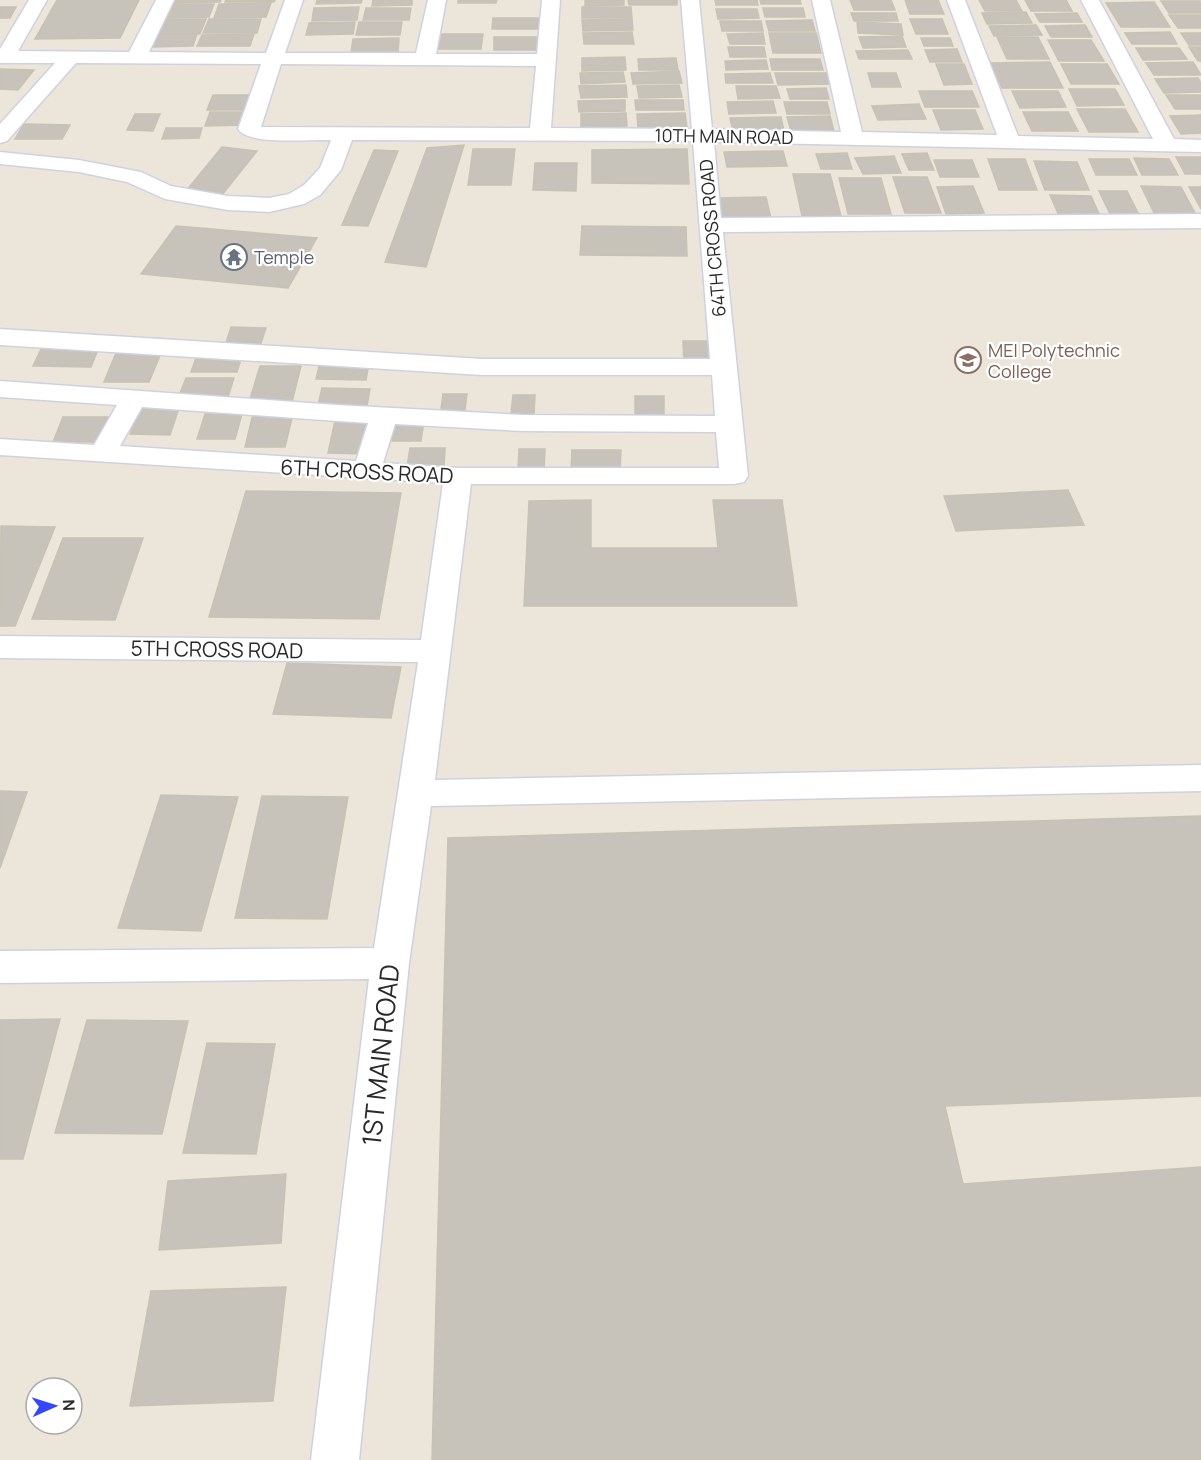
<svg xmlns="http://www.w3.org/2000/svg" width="1201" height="1460" viewBox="0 0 1201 1460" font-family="Manrope,sans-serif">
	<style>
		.building { fill: #c7c3ba; stroke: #c7c2b4; stroke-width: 1.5 }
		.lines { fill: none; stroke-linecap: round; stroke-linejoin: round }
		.minor-casing { stroke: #cfd1e3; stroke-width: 3 }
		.minor { fill: #fff; fill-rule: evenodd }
		.labels { text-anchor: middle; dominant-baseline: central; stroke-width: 4.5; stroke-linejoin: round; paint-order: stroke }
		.far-street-label { font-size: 18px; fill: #292929; stroke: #fff }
		.far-worship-label { font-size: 18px; fill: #5b616d; stroke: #fff; text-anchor: start }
		.far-education-label { font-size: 18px; fill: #785e54; stroke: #fff; text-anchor: start }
		.street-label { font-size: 21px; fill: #292929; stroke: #fff }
		.near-street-label { font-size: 26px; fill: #292929; stroke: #fff }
	</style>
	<rect width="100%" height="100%" fill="#ece6da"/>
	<g class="building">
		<polygon points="57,0 139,0 120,38 35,39"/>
		<polygon points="170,0 221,0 220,2 168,3"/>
		<polygon points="226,0 275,0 274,2 225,2"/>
		<polygon points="317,0 362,0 361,3 316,4"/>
		<polygon points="373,0 412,0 412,5 372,6"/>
		<polygon points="458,0 497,0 496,3 458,3"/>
		<polygon points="585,0 624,0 624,5 585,6"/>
		<polygon points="628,0 677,0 677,5 629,5"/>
		<polygon points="715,0 757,0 758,5 716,5"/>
		<polygon points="760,0 800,0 801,4 761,4"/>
		<polygon points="850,0 891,0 895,10 854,10"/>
		<polygon points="905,0 938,0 944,14 910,14"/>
		<polygon points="979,0 1016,0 1022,11 985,11"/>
		<polygon points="1025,0 1066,0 1072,11 1031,11"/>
		<polygon points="1161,1 1200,1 1201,13 1169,13"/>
		<polygon points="1154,2 1170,27 1121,27 1106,3"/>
		<polygon points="271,3 266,17 214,18 219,4"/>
		<polygon points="170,4 214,4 209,17 164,18"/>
		<polygon points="0,7 16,7 10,18 0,18"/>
		<polygon points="359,7 357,20 312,21 314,8"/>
		<polygon points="582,7 631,7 632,18 582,18"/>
		<polygon points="366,8 411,8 409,20 363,20"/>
		<polygon points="763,8 803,8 805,17 765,17"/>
		<polygon points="716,9 757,9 759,18 718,19"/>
		<polygon points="1026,12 1032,23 987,24 982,13"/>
		<polygon points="851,13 896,13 898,21 854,21"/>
		<polygon points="1077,13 1082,22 1040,22 1035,14"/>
		<polygon points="1169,15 1201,15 1201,28 1178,28"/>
		<polygon points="493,18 542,18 541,29 492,29"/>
		<polygon points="160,19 206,19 200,34 156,34"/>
		<polygon points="209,19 261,19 257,33 203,33"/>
		<polygon points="632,19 633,30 583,31 582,20"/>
		<polygon points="910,19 942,19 948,34 916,34"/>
		<polygon points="812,20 815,31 769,31 766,21"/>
		<polygon points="720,21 761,21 763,31 722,31"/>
		<polygon points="355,22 353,34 306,35 309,23"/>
		<polygon points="359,22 402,22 400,35 356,35"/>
		<polygon points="857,22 901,24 903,35 858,33"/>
		<polygon points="1036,25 1042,35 994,36 989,26"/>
		<polygon points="1085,25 1092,37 1051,37 1045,26"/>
		<polygon points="632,32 634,44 584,44 583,33"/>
		<polygon points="1170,32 1177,44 1132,44 1125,33"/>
		<polygon points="763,33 765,44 730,44 727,34"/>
		<polygon points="769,33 816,33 821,53 773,53"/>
		<polygon points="1181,33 1201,33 1201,45 1189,45"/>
		<polygon points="156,34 197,34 193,46 151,47"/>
		<polygon points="254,34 250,46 197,46 202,35"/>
		<polygon points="436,34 483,34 481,49 433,49"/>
		<polygon points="902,36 906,47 863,48 859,37"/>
		<polygon points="494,37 537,37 538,50 494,50"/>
		<polygon points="997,37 1038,37 1049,59 1007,59"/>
		<polygon points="399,38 398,52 351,53 353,39"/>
		<polygon points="921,38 950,38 953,46 924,46"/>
		<polygon points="1048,40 1091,40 1104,61 1059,61"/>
		<polygon points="728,47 764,47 766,57 730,57"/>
		<polygon points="1189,47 1201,47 1201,61 1198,61"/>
		<polygon points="1136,48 1179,48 1187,59 1143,60"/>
		<polygon points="957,49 962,62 930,62 925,50"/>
		<polygon points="908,50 912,59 859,59 856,51"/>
		<polygon points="625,57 626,70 582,71 582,58"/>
		<polygon points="676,58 678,70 639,70 638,59"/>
		<polygon points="770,59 820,59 823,70 772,70"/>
		<polygon points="766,60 768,69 726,70 725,61"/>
		<polygon points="1050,62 1063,88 1002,88 991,63"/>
		<polygon points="1193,62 1201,75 1154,75 1146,63"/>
		<polygon points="936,64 964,64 972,84 944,85"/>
		<polygon points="1061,64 1107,64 1119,84 1071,84"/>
		<polygon points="0,69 34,70 18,90 0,89"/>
		<polygon points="679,71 682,83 633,84 631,73"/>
		<polygon points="623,72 625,82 581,84 580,73"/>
		<polygon points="770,73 773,83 726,83 725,74"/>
		<polygon points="775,73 826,73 830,84 778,85"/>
		<polygon points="868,73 896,73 901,87 872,87"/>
		<polygon points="1198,78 1201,83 1201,92 1164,93 1155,79"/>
		<polygon points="626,85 627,97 581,98 579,86"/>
		<polygon points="679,85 682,97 639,98 637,86"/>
		<polygon points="736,86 776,86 780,98 738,99"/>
		<polygon points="826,88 829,99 790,99 787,89"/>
		<polygon points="1069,89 1115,89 1124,105 1077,106"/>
		<polygon points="919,91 972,91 979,107 925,107"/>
		<polygon points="1012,91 1058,91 1066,107 1020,108"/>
		<polygon points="213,95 256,95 251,110 207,110"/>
		<polygon points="1166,95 1201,95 1201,109 1175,109"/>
		<polygon points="625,100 625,111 579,112 578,101"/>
		<polygon points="635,100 683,100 684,110 636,110"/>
		<polygon points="773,101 776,113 729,114 727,102"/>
		<polygon points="784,102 827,102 830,114 787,114"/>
		<polygon points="919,104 926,119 878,120 872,106"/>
		<polygon points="1077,109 1125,109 1138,132 1089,132"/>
		<polygon points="933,110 975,110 983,129 941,130"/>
		<polygon points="210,112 250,112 246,125 205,126"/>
		<polygon points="1023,112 1068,112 1078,131 1032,131"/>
		<polygon points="626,113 627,126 581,127 581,114"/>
		<polygon points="685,113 687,128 638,129 637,114"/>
		<polygon points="135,114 160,114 153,131 127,130"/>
		<polygon points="1201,115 1201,133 1181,134 1170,116"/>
		<polygon points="830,116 834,131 791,131 787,117"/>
		<polygon points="781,117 784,131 733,131 730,118"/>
		<polygon points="24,124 70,125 62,139 15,139"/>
		<polygon points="166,128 202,128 199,138 162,139"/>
		<polygon points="464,145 426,267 385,262 427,148"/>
		<polygon points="222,147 257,151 222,195 186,191"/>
		<polygon points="473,149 515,149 511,185 468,185"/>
		<polygon points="687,149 689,184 592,183 592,150"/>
		<polygon points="374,150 398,151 368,226 342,225"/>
		<polygon points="783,151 787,166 727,167 724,152"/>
		<polygon points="847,153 852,169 821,169 816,154"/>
		<polygon points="927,153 934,170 909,170 902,154"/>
		<polygon points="894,156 901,173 863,174 855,158"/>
		<polygon points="1176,157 1201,157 1201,174 1185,174"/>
		<polygon points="1134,158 1169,159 1178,175 1142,175"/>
		<polygon points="988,159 1025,159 1037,190 999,190"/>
		<polygon points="1089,159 1129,159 1137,175 1096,175"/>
		<polygon points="934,160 972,160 979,177 940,177"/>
		<polygon points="1034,161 1077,162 1089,190 1045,190"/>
		<polygon points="535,163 577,163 576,191 533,190"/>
		<polygon points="793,174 830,174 841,216 802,216"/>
		<polygon points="893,177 927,177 941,213 905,213"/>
		<polygon points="839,178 881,178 891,214 848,214"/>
		<polygon points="973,186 984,213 946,214 937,187"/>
		<polygon points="1141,186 1181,187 1197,217 1156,217"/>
		<polygon points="1189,187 1201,187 1201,209"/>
		<polygon points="1099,191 1127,191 1140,217 1111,216"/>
		<polygon points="1050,195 1091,196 1101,218 1060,218"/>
		<polygon points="766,197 771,219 719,220 715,198"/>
		<polygon points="176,226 317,238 288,288 141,274"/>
		<polygon points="582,226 686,227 687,256 580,255"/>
		<polygon points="231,327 266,328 259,349 224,349"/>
		<polygon points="683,341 707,341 709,366 684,366"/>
		<polygon points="42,347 99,347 91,367 33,366"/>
		<polygon points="116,353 161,353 149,382 104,382"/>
		<polygon points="197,355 242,356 237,372 191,372"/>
		<polygon points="320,362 369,363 366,380 316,379"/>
		<polygon points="260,366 301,366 292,402 249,402"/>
		<polygon points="186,378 234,378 228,397 179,396"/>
		<polygon points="322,388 370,389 367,406 318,405"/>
		<polygon points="443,394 467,394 464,417 440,417"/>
		<polygon points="513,395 535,395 534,414 511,414"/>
		<rect x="635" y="396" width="29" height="21"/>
		<polygon points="140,407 179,408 170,435 130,434"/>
		<polygon points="205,414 242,414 235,439 197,439"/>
		<polygon points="253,414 293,414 285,447 245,447"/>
		<polygon points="336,416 370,417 363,454 328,453"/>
		<polygon points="63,417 111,417 100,442 53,442"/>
		<polygon points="390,421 424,421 421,441 386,441"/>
		<polygon points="410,448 445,448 444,467 407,467"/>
		<polygon points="519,449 545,449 544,470 518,470"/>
		<polygon points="572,450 621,450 620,472 571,472"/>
		<polygon points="1068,490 1084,525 956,531 944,496"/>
		<polygon points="246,491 401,493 379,619 209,617"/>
		<polygon points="591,500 591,548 718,548 713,500 782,500 797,606 524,606 529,501"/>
		<polygon points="1,526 55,527 15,626 0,626"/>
		<polygon points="63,538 143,538 115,620 32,619"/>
		<polygon points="287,663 401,667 391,718 273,714"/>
		<polygon points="0,791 27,792 0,868"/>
		<polygon points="161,795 238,797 201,931 118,928"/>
		<polygon points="262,796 348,797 327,919 235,918"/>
		<polygon points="1201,816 1201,1096 945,1106 963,1184 1201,1167 1201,1460 432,1460 448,838"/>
		<polygon points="60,1019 23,1159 0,1159 0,1020"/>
		<polygon points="87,1020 188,1021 162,1134 55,1133"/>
		<polygon points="207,1043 275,1044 256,1154 183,1153"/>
		<polygon points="286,1174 281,1243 159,1250 168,1181"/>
		<polygon points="286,1287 273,1401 130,1406 151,1291"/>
	</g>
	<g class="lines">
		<defs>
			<path id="minor" d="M29 0H47L18 51 129 52 156 0H174L149 52 266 53 285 0H303L285 53H416L428 0H446L436 54H537L542 0H560L551 128 692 129 681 0H699L712 129 841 132 812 0H830L862 132 997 135 947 0H965L1018 136 1153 139 1081 0H1099L1174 139 1201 140V152L714 142 721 218 1201 214V228L723 232 748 476 744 482 734 484H471L435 780 1201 765V791L431 806 409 963 359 1460H311L369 979 0 983V951L374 948 418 662 0 658V636L421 640 443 483 0 455V439L94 445 117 405 0 397V381L337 405 522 415 715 416 712 375H482L0 345V329L482 359H710L693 141 352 140 341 170 320 195 304 204 269 212 228 210 165 199 127 182 79 172 0 164V152L79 160 141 172 171 186 228 196 269 198 289 194 304 185 320 168 331 140C311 139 249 146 238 129L261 64 76 63 7 141 0 143V124L55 63H0V49ZM281 64 536 66 530 128 261 127ZM142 407 337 421 368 423 356 461 120 446ZM395 424 522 431 716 432 719 468H458L383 463Z"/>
		</defs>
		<use href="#minor" class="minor-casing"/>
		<use href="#minor" class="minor"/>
	</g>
	<defs>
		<symbol id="temple-ring" viewBox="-11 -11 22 22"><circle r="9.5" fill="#fff" stroke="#6b7280" stroke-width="1.5"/><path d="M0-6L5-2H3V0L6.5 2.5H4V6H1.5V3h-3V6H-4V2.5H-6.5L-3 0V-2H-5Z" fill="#6b7280"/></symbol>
		<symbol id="university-ring" viewBox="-11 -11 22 22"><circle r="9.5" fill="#fff" stroke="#8d6e63" stroke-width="1.5"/><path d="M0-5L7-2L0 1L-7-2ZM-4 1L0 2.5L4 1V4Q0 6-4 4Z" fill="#8d6e63"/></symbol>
	</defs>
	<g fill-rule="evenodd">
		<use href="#temple-ring" x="219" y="242" width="30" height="30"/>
		<use href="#university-ring" x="953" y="345" width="30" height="30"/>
	</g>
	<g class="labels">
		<g class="far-street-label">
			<text transform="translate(724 136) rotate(1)">10TH MAIN ROAD</text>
			<text transform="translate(712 238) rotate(-95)">64TH CROSS ROAD</text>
		</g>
		<g class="far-worship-label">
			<text x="254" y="257">Temple</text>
		</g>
		<g class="far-education-label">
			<text x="988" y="350">MEI Polytechnic<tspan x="988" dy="21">College</tspan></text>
		</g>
		<g class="street-label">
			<text transform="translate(367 471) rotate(3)">6TH CROSS ROAD</text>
			<text transform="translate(217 649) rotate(1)">5TH CROSS ROAD</text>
		</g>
		<g class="near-street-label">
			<text transform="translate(380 1055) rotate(-84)">1ST MAIN ROAD</text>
		</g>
	</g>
	<g transform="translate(54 1406) rotate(87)"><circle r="28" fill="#ffffff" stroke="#a9a9a9" stroke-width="1.5"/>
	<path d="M0-4.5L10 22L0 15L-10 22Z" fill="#3447ff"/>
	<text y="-9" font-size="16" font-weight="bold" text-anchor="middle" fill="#292929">N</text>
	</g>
</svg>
